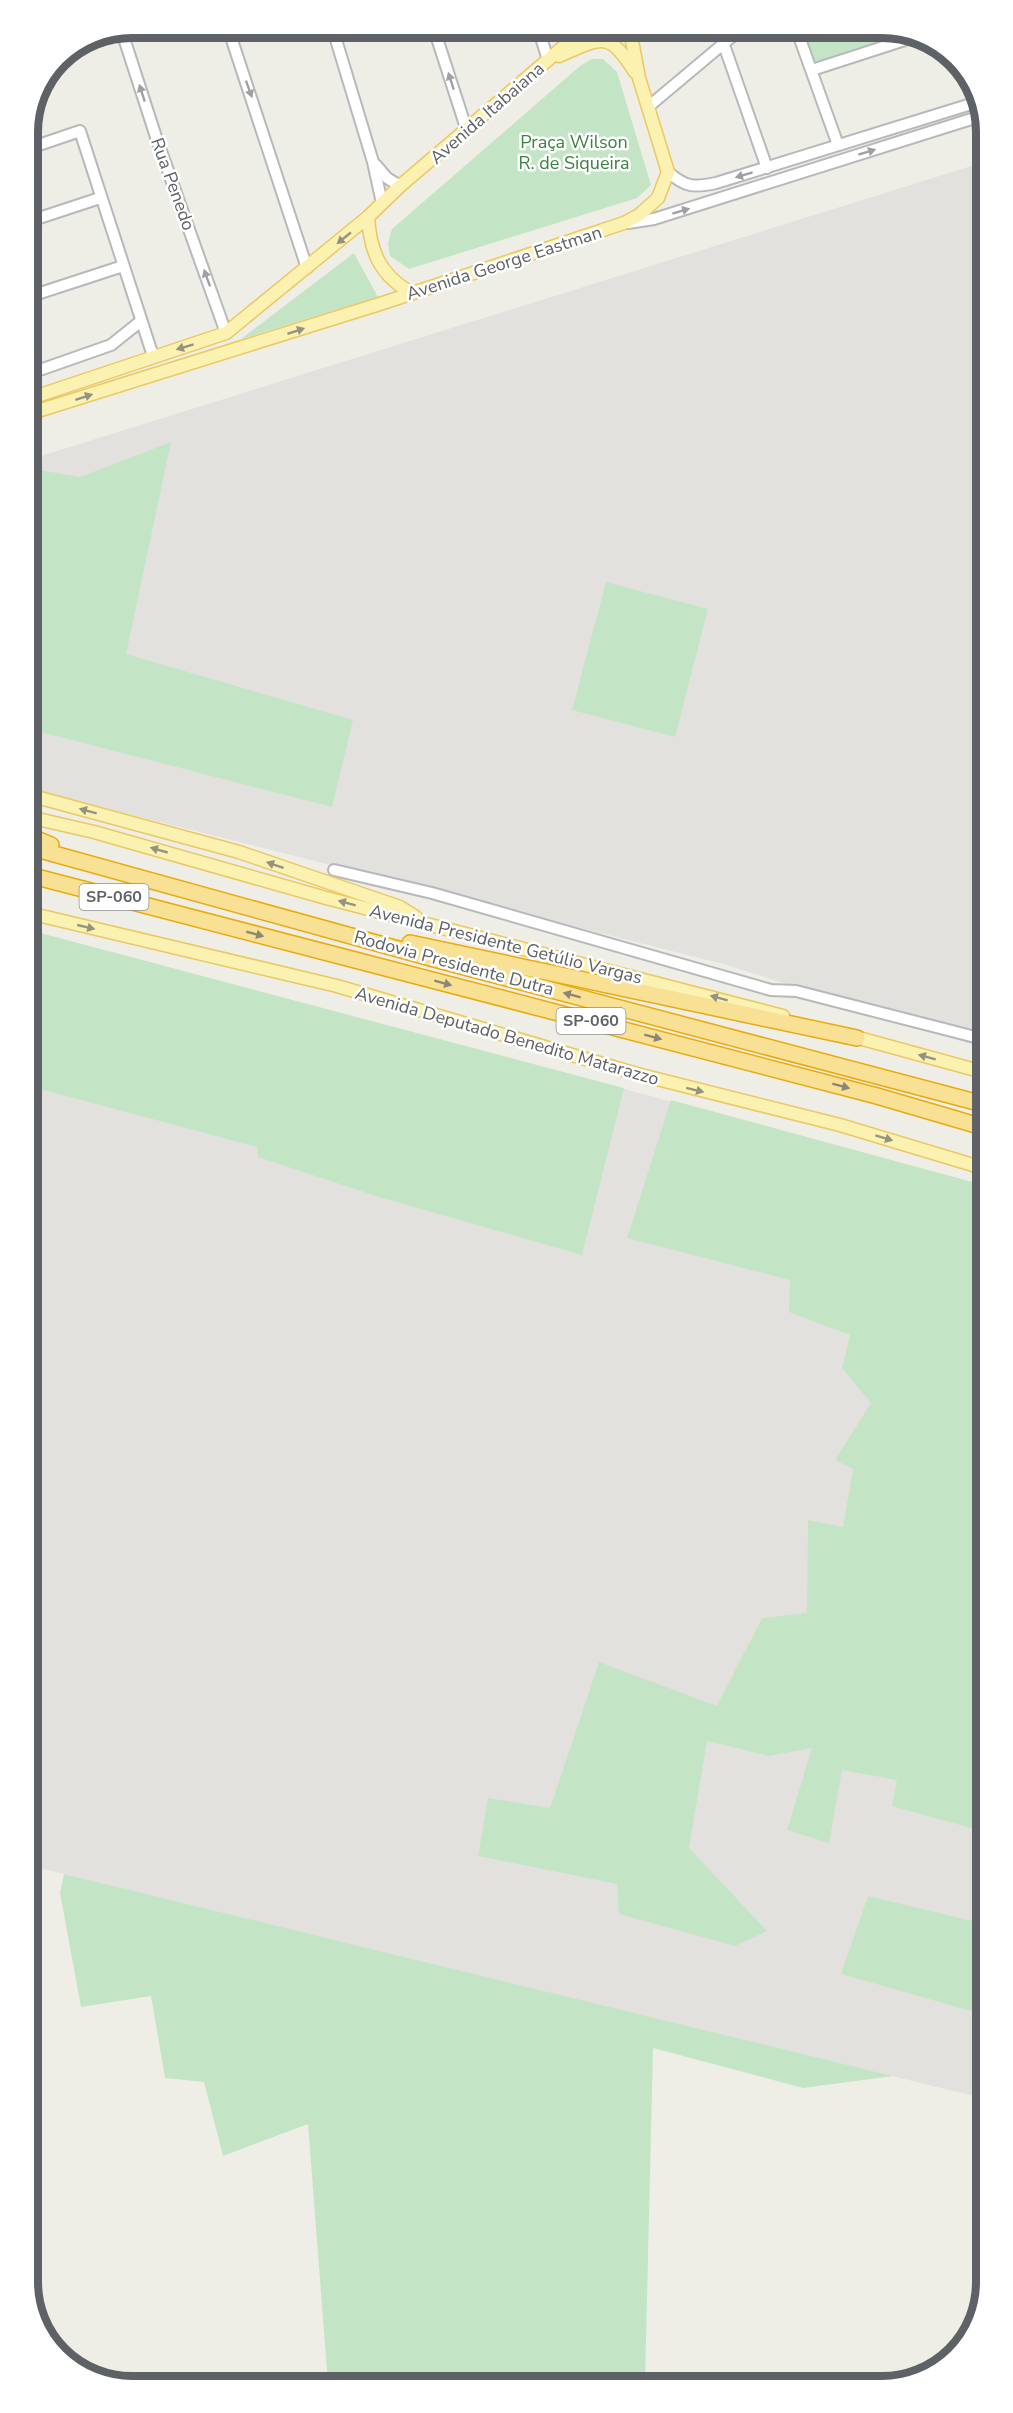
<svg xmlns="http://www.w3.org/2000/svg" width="1013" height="2413" viewBox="0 0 1013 2413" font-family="'Nunito Sans',sans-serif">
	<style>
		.industrial { fill: #e3e1de }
		.green { fill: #c4e5c5 }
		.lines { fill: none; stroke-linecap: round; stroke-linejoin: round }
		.minor-casing { stroke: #b7b8bc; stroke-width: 14 }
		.major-casing { stroke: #ebc864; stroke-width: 15 }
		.highway-casing { stroke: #eaaa0c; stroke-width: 18 }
		.minor { stroke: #fff; stroke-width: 10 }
		.major { stroke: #fbf1b0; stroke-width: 12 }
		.highway { stroke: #f8e195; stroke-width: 15 }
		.oneway { fill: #9ea0a3 }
		.oneway2 { fill: #959380 }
		.oneway3 { fill: #8c8774 }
		.labels { text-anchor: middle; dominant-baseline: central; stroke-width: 5; stroke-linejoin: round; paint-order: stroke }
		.shield { fill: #fff; stroke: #8e9094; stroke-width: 1.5 }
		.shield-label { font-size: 16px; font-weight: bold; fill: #5e6166 }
		.street-label { font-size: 18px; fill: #5e6166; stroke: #fff }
		.park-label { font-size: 18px; fill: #39823f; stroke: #fff }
		.rim { fill: none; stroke: #5e6166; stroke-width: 8 }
	</style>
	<rect width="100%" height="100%" fill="#efeee6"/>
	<g class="industrial">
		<polygon points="981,163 983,1048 727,965 29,789 28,460"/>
		<polygon points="29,930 983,1185 986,2099 31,1866"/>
	</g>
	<g class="green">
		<polygon points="889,27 903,33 812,63 800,28"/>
		<polygon points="592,59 603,59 617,72 651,185 637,198 409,269 390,256 388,243 392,229 580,66"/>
		<polygon points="354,253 378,297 241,339"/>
		<polygon points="171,442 126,654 353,720 332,807 29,729 28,468 80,477"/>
		<polygon points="606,582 708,609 675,737 572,710"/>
		<polygon points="29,930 624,1088 582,1255 379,1197 258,1157 257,1147 29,1086"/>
		<polygon points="671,1100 983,1185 985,1832 892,1806 897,1780 842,1770 829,1843 787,1830 812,1748 769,1756 707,1741 689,1848 767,1931 735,1946 619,1914 617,1884 478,1856 488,1798 550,1808 599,1662 717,1706 762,1618 807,1613 808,1520 843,1527 853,1469 835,1460 871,1403 842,1368 850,1335 789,1312 790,1280 627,1238"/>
		<polygon points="64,1874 893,2076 803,2088 653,2048 645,2382 328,2384 308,2124 223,2156 204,2082 165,2078 151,1996 81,2007 60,1893"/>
		<polygon points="868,1896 985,1924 985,2015 841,1974"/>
	</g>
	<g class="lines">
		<defs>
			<g id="minor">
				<polyline points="796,28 838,145"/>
				<polyline points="539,31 548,60"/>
				<polyline points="435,32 467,131"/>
				<polyline points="334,33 373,162 382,203"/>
				<polyline points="230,34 307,268"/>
				<polyline points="123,35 156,137 226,333"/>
				<polyline points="724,45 767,168"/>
				<polyline points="812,70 914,37"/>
				<polyline points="648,107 741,29"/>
				<polyline points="27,149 80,131 153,356"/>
				<polyline points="376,165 387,178 400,186"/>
				<path d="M668 172C685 187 694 188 716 183L981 101"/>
				<polyline points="27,222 100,198"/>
				<polyline points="628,223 654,219 981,116"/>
				<polyline points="28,297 123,266"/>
				<polyline points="34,372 111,345 141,321"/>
				<polyline points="334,870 432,893 771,990 796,991 983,1039"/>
				<polyline points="101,2377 161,2386"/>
			</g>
			<g id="major">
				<path d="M559 56C603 37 608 30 635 72"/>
				<path d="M368 217C370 251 380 275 410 292"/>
				<polyline points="28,399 226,333 368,217 400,186 583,30"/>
				<polyline points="28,414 383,303 624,223 639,215 658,198 668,172 639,78 630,30"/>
				<polyline points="29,795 239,852 400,907 416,917"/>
				<polyline points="29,817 94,832 326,898 783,1016"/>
				<polyline points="29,913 337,986 637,1074 840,1125 983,1168"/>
				<polyline points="848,1035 983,1072"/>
			</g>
			<g id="highway">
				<polyline points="29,836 51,845"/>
				<polyline points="29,847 438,960 983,1104"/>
				<polyline points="29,875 877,1096 983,1127"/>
				<polyline points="410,943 857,1038"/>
			</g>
		</defs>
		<use href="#minor" class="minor-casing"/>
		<use href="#major" class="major-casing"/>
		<use href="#highway" class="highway-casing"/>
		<use href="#minor" class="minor"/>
		<use href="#major" class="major"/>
		<use href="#highway" class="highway"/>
	</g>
	<defs><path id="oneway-solid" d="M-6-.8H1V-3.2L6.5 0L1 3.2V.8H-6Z" transform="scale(1.5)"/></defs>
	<g class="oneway">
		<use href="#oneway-solid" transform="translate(451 81) rotate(-108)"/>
		<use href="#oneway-solid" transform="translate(249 89) rotate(70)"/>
		<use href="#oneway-solid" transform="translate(142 93) rotate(-108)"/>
		<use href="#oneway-solid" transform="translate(867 152) rotate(-17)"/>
		<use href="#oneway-solid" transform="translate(744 175) rotate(163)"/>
		<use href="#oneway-solid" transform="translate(681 211) rotate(-17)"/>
		<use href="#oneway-solid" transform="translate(207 278) rotate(-110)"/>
	</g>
	<g class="oneway2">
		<use href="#oneway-solid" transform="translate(344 238) rotate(141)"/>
		<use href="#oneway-solid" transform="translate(296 331) rotate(-18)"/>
		<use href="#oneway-solid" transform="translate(185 347) rotate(163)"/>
		<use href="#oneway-solid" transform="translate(84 397) rotate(-18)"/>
		<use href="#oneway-solid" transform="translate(88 811) rotate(-165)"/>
		<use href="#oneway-solid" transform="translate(159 850) rotate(-164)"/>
		<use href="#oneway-solid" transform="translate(275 865) rotate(-161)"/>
		<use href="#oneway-solid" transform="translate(347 903) rotate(-165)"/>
		<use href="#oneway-solid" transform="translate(86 927) rotate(13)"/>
		<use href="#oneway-solid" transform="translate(719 998) rotate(-165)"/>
		<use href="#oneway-solid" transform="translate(927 1057) rotate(-165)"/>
		<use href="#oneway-solid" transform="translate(695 1090) rotate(14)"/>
		<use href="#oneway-solid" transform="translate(884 1138) rotate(17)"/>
	</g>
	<g class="oneway3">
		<use href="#oneway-solid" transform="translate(255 934) rotate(15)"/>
		<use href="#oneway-solid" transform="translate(443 983) rotate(15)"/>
		<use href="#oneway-solid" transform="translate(572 995) rotate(-165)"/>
		<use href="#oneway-solid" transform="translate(653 1037) rotate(15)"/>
		<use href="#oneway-solid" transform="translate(841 1086) rotate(15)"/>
	</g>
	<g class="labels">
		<g class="shield">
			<rect x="79.5" y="884" width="69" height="26" rx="4.5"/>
			<rect x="556.5" y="1008" width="69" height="26" rx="4.5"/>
		</g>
		<g class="shield-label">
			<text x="114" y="897">SP-060</text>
			<text x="591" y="1021">SP-060</text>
		</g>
		<g class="street-label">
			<text transform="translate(487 113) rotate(-41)">Avenida Itabaiana</text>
			<text transform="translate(173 184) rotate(70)">Rua Penedo</text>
			<text transform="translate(504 263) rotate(-18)">Avenida George Eastman</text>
			<text transform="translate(506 944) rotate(14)">Avenida Presidente Getúlio Vargas</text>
			<text transform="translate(454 963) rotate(15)">Rodovia Presidente Dutra</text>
			<text transform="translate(507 1036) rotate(16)">Avenida Deputado Benedito Matarazzo</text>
		</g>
		<g class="park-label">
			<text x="574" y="142">Praça Wilson<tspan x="574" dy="21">R. de Siqueira</tspan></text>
		</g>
	</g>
	<path d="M0 0H1013V2413H0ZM132 38H882A94 94 0 0 1 976 132V2282A94 94 0 0 1 882 2376H132A94 94 0 0 1 38 2282V132A94 94 0 0 1 132 38Z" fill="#fff" fill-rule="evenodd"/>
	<path class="rim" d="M132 38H882A94 94 0 0 1 976 132V2282A94 94 0 0 1 882 2376H132A94 94 0 0 1 38 2282V132A94 94 0 0 1 132 38Z"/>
</svg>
